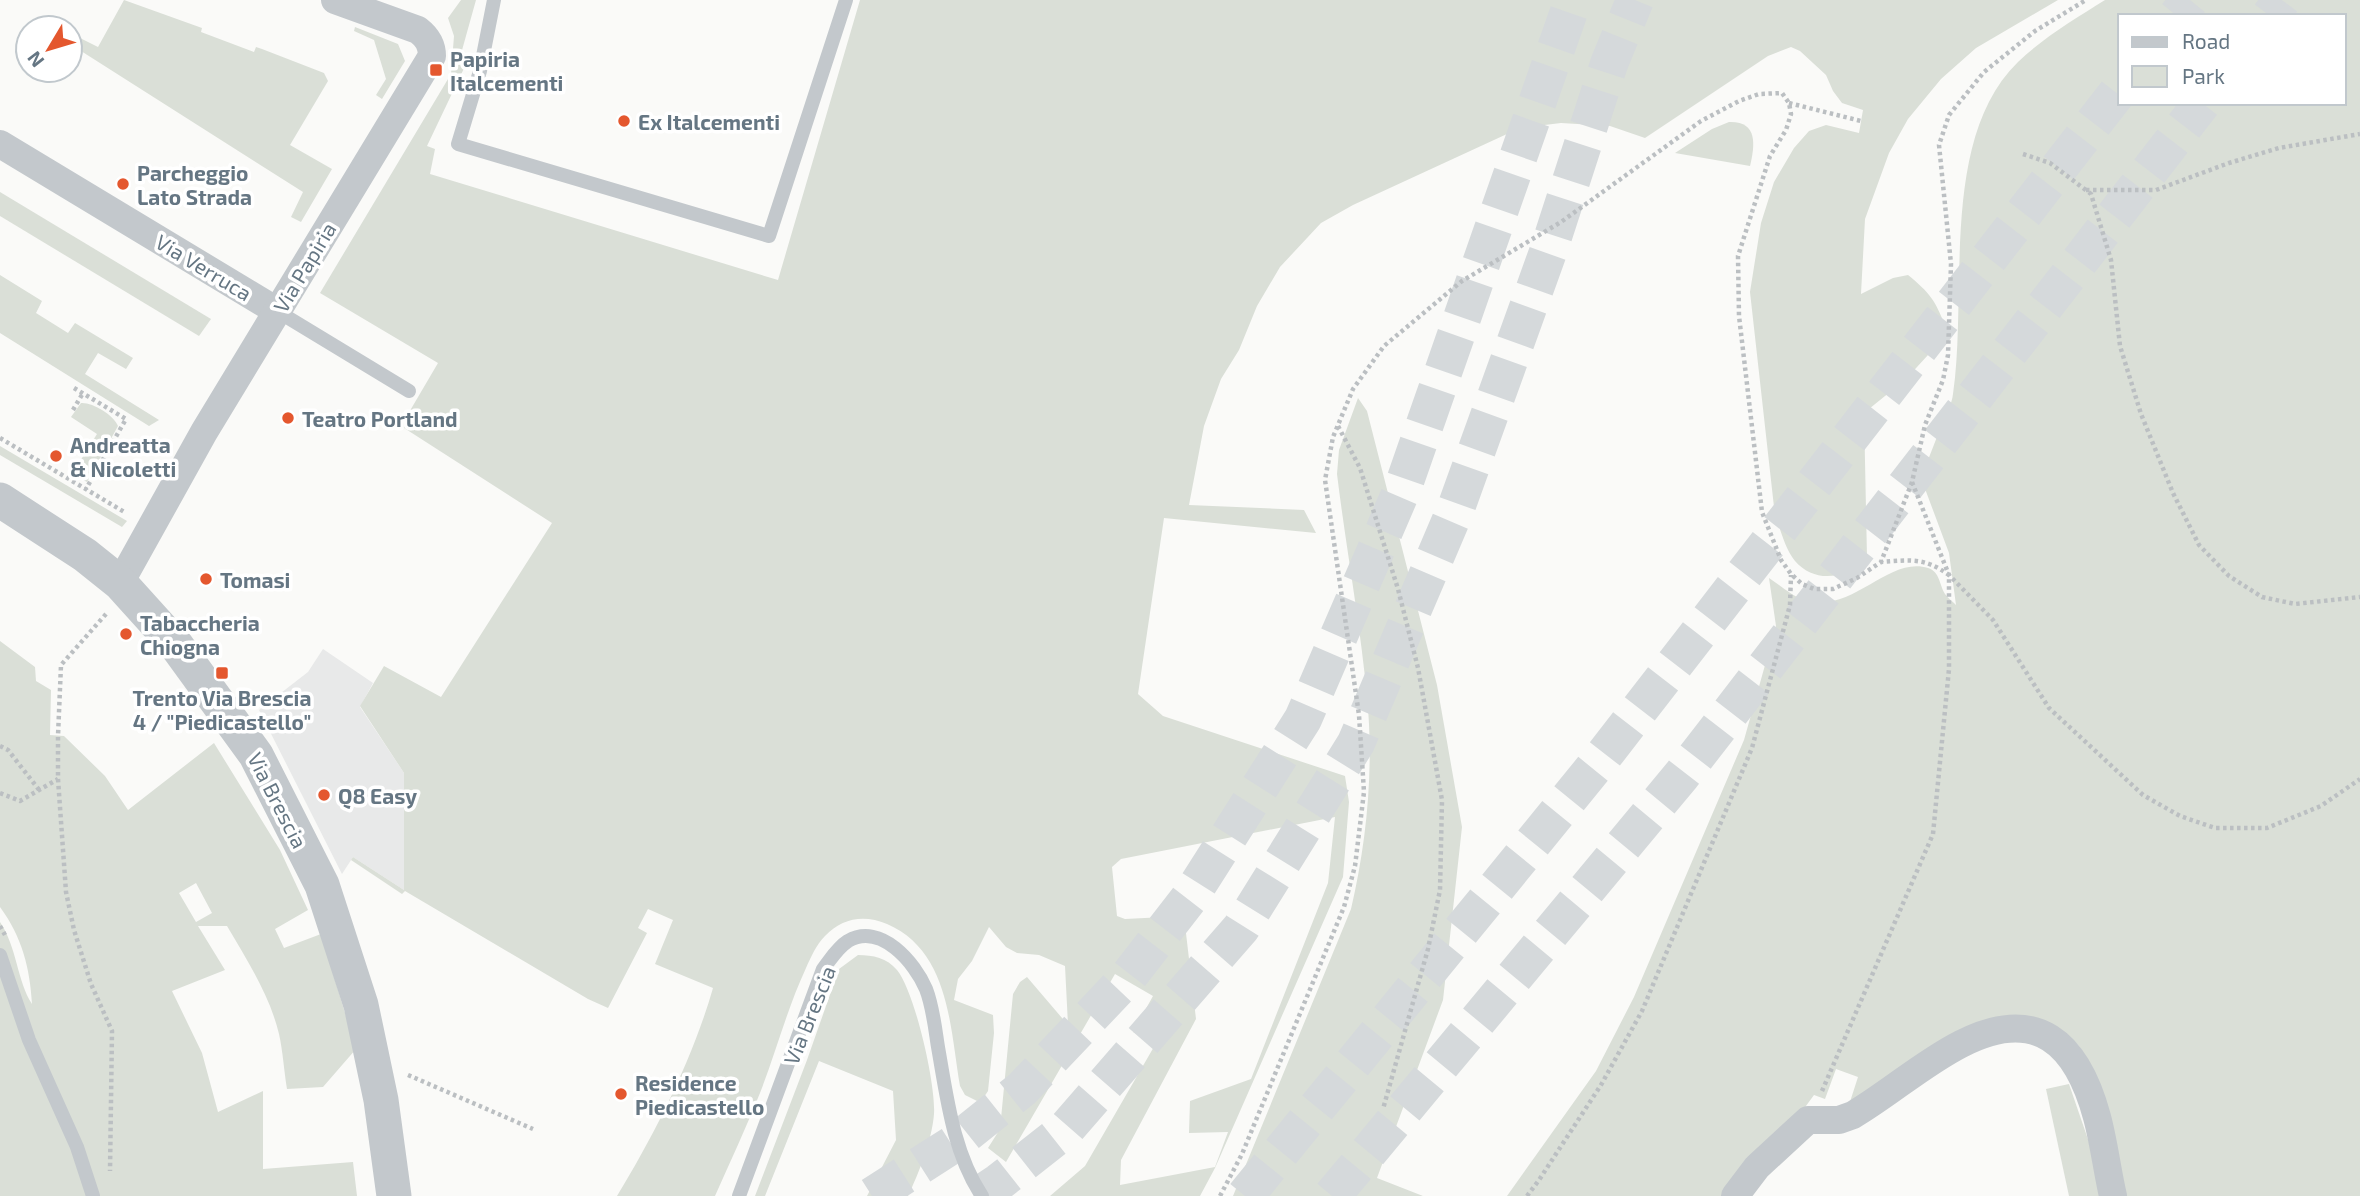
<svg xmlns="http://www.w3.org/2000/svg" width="2360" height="1196" viewBox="0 0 2360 1196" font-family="'Exo 2',sans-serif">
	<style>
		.built { fill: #e8e9e9 }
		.green { fill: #dadfd7; fill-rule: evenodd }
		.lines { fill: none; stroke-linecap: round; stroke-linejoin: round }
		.trunk-tunnel { stroke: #d5d9db; stroke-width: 38; stroke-dasharray: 38 19; stroke-linecap: butt }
		.motorway-tunnel { stroke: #d5d9db; stroke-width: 38; stroke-dasharray: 38 19; stroke-linecap: butt }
		.path { stroke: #bbbfc2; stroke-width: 4.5; stroke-dasharray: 3.5 3.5; stroke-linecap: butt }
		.service { stroke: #c3c8cc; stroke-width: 14 }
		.minor { stroke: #c3c8cc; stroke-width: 28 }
		.tertiary { stroke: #c3c8cc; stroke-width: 35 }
		.poi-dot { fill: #e4572e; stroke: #fff; stroke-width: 2.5 }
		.labels { text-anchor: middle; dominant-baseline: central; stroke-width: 7; stroke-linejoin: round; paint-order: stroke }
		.poi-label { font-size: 21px; font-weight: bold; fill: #657683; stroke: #fff; text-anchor: start }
		.street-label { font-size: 21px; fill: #657683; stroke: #fff }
	</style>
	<rect width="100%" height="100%" fill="#fafaf8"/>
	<polygon class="built" points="323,649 373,683 360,707 404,773 404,890 353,857 342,874 259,710 308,672"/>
	<g class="green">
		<polygon points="124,0 202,28 201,32 254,52 256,47 262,49 324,73 328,81 290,145 332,169 301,222 291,217 303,192 70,44 70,33 98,47"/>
		<path d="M461 0H476L459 61 467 62 427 146 435 149 430 174 778 280 860 0H2058L1976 48 1941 79 1908 119 1889 153 1865 219 1861 294 1893 278 1908 275C1929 292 1936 301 1945 326L1928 355 1906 379 1864 413 1867 557C1848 578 1816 585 1795 561 1785 549 1781 530 1775 516L1750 292 1761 223 1774 182 1794 148 1809 131 1826 125 1859 133 1863 110 1842 103 1833 91 1826 75 1800 51 1791 47 1768 56 1645 138 1610 126 1561 123 1520 128 1353 205 1321 223 1280 267 1257 306 1239 350 1221 379 1204 426 1189 505 1304 510 1316 533 1164 518 1138 694 1163 716 1345 776 1349 802 1343 877 1215 1168 1200 1196H1050L1085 1166 1155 1045 1133 1032 1153 996 1115 974 1006 1162 988 1148 1000 1129 1013 994 1020 982 1027 977 1068 1025 1065 966 1039 955 1017 953 1006 947 989 927 972 961 958 979 954 1000 993 1015 994 1033 988 1091 984 1097 977 1101 965 1095 960 1086C950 1029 950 951 887 924 864 914 842 918 825 936 816 945 811 957 806 968 787 1009 776 1052 760 1093 746 1128 730 1162 715 1196H617C655 1134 693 1058 713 988L655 964 673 920 648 909 638 928 647 933 608 1008 588 999 405 891 402 894 351 860 353 857 404 890V773L360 706 384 666 441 697 552 523 401 426 438 363 320 293 451 74 454 36 448 18ZM1335 817 1328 883 1251 1079 1190 1101 1189 1133 1228 1132 1215 1167 1120 1185 1121 1160 1196 1019 1184 916 1125 919 1117 916 1112 867 1121 859Z"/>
		<path d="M2105 0H2360V1196H2124C2116 1166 2095 1063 2078 1045 2065 1031 2046 1027 2029 1021L1848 1108 1858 1077 1836 1069 1825 1099 1814 1095 1803 1110 1727 1196H1507L1596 1071 1634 997 1744 740 1776 626 1769 578C1780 585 1793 597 1806 601 1854 613 1888 556 1928 568 1940 572 1939 584 1945 594 1948 598 1953 602 1956 605L1949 553 1921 478C1928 460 1935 442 1942 424 1946 414 1952 404 1953 394 1968 293 1939 139 2018 62 2044 37 2075 19 2105 0ZM2120 16H2344V103H2120Z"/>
		<polygon points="355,27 398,44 405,61 382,99 376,95 386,79 374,40 354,31"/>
		<path d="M1729 122C1758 121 1755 145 1750 166L1675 153 1712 129Z"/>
		<polygon points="0,192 211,319 199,336 0,216"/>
		<polygon points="0,275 42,301 36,313 68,333 75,323 133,358 126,369 98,353 85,374 159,420 149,426 0,333"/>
		<path d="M1358 398 1367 411 1437 685 1462 827 1443 1000 1377 1178 1423 1196H1233L1351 909C1367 841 1374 767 1367 697 1360 622 1346 548 1337 474L1339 450Z"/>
		<path d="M81 403C92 402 114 415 118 426L87 482 72 474 97 434 71 417Z"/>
		<polygon points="0,446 127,521 122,527 0,455"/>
		<path d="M0 641 35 667 36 681 51 690 50 735 64 736 105 776 128 810 214 743 280 850 308 910 275 929 284 948 321 934 356 1049 323 1087 287 1089C284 1071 283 1052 279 1034 270 996 247 960 227 926H198L225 970 172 991 202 1053 218 1112 263 1091V1169L353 1162 357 1196H0V922C17 947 17 981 32 1004 30 968 22 937 0 907ZM196 883 212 913 196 922 179 893Z"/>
		<path d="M858 955C873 955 887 958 897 970 915 992 936 1085 934 1114 932 1140 919 1173 908 1196H867L896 1140 893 1091 819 1061 765 1196H755L807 1060 839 969Z"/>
		<polygon points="2069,1084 2092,1151 2103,1196 2069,1196 2046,1089"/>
	</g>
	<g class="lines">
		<g class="trunk-tunnel">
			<polyline points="872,1196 952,1145 1022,1089 1128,977 1190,897 1303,719 1403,487 1573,0"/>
			<polyline points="978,1196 999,1182 1065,1130 1241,928 1356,743 1456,508 1548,252 1609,64 1635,0"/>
		</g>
		<g class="motorway-tunnel">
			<polyline points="2177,16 2190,0"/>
			<polyline points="2270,16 2282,0"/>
			<polyline points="1245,1196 1601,759 2120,89"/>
			<polyline points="1332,1196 1681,776 2202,103"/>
		</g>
		<g class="path">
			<polyline points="1789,103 1861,121"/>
			<polyline points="2023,154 2050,163 2091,194 2111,260 2120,346 2141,414 2173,493 2199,545 2229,576 2262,597 2295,604 2360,597"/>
			<polyline points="2086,190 2156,190 2229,163 2279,148 2360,134"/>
			<polyline points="74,388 126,419 86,489"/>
			<polyline points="73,410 83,393"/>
			<polyline points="1338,426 1360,468 1398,589 1418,668 1442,800 1440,890 1428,949 1383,1109"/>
			<polyline points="0,438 126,513"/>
			<polyline points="1912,482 1949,575 1993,620 2049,708 2143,795 2180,816 2215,828 2267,828 2321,806 2360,779"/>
			<polyline points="106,614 61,665 58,736 58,779 66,892 74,930 91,984 112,1031 110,1171"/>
			<polyline points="0,746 8,750 40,791"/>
			<polyline points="0,793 20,801 58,779"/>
			<polyline points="0,926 5,935"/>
			<polyline points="408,1075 533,1129"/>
			<path d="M1822 1091 1933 834 1949 669V575C1924 557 1911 560 1881 562"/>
			<polyline points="1220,1196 1242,1154 1344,907 1355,866 1364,792 1359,715 1325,480 1333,437 1353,389 1384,346 1462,281 1561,222 1701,121 1739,101 1759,94 1782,93 1789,103 1791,114 1786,130 1770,156 1738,256 1739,316 1762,512 1781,560 1791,574 1802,584 1814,589 1833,589 1857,578 1881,562 1912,482 1925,425 1943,380 1948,355 1951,264 1939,145 1949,115 1984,72 2035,31 2086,0"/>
			<polyline points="1527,1196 1539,1180 1601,1085 1642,1011 1752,748 1790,605 1791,575"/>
		</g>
		<g class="service">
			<polyline points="494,0 480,71 458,144 769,236 846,0"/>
			<polyline points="277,311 409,391"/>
			<polyline points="0,955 29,1040 77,1147 93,1196"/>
			<path d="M739 1196 823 969C831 959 837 948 848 941 881 922 915 963 926 989 933 1007 935 1028 938 1047 947 1098 953 1152 982 1196"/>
		</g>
		<g class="minor">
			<polyline points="0,144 277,311"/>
			<path d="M120 583 204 432 432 56C432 44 427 37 418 30L335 0"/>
			<path d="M1735 1196 1757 1167 1808 1120H1839L1853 1115C1890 1093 1922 1064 1961 1044 2037 1005 2077 1043 2097 1117 2104 1143 2107 1170 2113 1196"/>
		</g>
		<polyline class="tertiary" points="0,500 85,555 120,583 176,645 256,755 322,885 361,1005 381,1100 394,1196"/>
	</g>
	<g class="poi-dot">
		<rect x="429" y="63" width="14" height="14" rx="3.5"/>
		<circle cx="624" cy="121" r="7"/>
		<circle cx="123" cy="184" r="7"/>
		<circle cx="288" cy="418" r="7"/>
		<circle cx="56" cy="456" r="7"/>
		<circle cx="206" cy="579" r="7"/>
		<circle cx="126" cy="634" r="7"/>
		<rect x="215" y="666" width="14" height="14" rx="3.5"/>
		<circle cx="324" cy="795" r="7"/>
		<circle cx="621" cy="1094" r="7"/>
	</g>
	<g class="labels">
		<g class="poi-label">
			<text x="450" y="58">Papiria<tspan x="450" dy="24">Italcementi</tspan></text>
			<text x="638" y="121">Ex Italcementi</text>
			<text x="137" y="172">Parcheggio<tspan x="137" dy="24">Lato Strada</tspan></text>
			<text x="302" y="418">Teatro Portland</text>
			<text x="70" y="444">Andreatta<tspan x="70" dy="24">&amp; Nicoletti</tspan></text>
			<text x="220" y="579">Tomasi</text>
			<text x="140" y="622">Tabaccheria<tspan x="140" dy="24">Chiogna</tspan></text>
			<text x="222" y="697" text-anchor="middle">Trento Via Brescia<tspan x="222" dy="24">4 / "Piedicastello"</tspan></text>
			<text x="338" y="795">Q8 Easy</text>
			<text x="635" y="1082">Residence<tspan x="635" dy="24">Piedicastello</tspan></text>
		</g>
		<g class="street-label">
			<text transform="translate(204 267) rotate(31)">Via Verruca</text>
			<text transform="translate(304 267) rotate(-59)">Via Papiria</text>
			<text transform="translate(278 800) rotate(63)">Via Brescia</text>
			<text transform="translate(809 1015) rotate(-68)">Via Brescia</text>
		</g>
	</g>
	<rect x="2118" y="14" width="228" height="91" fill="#ffffff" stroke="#c1c8cd" stroke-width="2"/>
	<rect x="2132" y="37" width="35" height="10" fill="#c3c8cc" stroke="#c1c8cd" stroke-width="2"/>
	<text x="2182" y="49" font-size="21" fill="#657683">Road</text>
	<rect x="2132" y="66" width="35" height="21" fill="#dadfd7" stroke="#c1c8cd" stroke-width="2"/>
	<text x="2182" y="84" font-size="21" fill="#657683">Park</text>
	<g transform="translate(49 49) rotate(232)"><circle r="33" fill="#ffffff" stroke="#c1c8cd" stroke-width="2"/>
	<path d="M0-5L12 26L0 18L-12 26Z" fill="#e4572e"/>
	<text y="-10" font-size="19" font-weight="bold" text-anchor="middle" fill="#657683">N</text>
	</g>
</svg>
